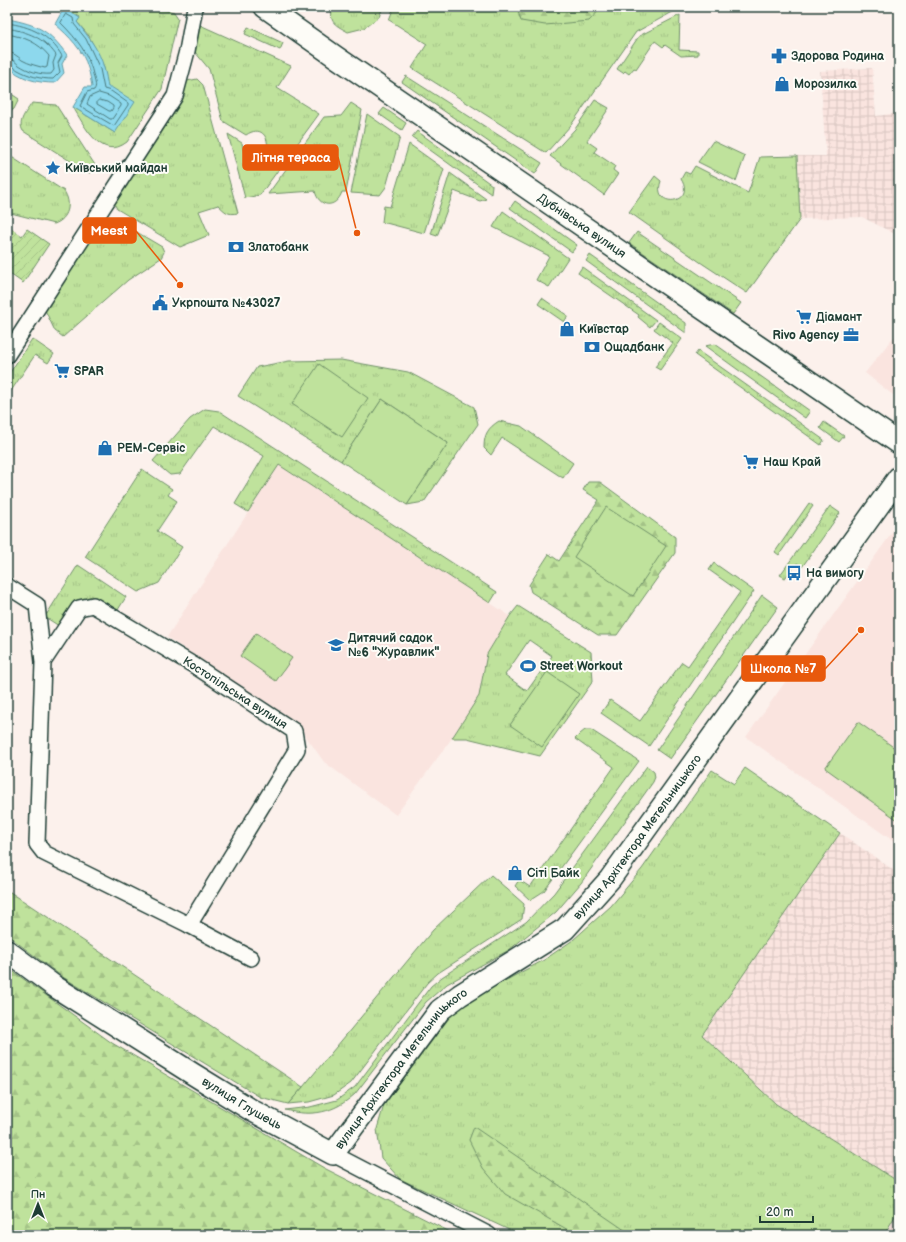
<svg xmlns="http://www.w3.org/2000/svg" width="906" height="1242" viewBox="0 0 906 1242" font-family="'Balsamiq Sans',sans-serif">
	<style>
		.built { fill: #fae4df }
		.industrial { fill: url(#industrial-grid) }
		.grass { fill: url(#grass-tufts); stroke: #6f9068; fill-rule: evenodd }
		.forest { fill: url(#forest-firs); stroke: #6f9068 }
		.park { fill: #bfe29c; stroke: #6f9068 }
		.garden { fill: url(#garden-furrows); stroke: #6f9068 }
		.water { fill: #8dd8ed; stroke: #619aa3 }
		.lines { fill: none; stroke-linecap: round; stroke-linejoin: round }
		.shore { stroke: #4b7b7e; stroke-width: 1 }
		.street-casing { stroke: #1f3d34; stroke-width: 18 }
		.secondary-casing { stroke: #1f3d34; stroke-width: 24 }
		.street { stroke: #fdfcf7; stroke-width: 15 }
		.secondary { stroke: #fdfcf7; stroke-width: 21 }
		.labels { text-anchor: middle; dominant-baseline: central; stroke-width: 4; stroke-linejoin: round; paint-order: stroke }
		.poi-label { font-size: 12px; font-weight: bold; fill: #1f3d34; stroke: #fdfcf7; text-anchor: start }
		.street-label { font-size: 12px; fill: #1f3d34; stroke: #fdfcf7 }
		.leader { fill: none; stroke: #e8590c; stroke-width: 1.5 }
		.callout-dot { fill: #e8590c; stroke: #fdfcf7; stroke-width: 1.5 }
		.callout { fill: #e8590c; stroke: #e8590c; stroke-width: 1.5 }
		.callout-label { font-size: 13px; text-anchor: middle; font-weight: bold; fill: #fff }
	</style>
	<defs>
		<pattern id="industrial-grid" width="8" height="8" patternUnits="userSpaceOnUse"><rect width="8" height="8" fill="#fae4df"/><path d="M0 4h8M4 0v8" fill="none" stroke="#d6c4c0"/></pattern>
		<pattern id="grass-tufts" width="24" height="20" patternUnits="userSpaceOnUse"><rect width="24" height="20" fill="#bfe29c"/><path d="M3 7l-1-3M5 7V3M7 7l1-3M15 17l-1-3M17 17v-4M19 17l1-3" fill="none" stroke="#a4c387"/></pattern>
		<pattern id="forest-firs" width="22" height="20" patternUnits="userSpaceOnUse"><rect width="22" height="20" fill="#bfe29c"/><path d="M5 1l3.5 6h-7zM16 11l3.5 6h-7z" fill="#a4c387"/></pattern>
		<pattern id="garden-furrows" width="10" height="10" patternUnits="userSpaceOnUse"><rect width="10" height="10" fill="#bfe29c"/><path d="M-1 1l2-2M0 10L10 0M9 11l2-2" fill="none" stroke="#a4c387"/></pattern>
	</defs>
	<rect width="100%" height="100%" fill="#fcf1ec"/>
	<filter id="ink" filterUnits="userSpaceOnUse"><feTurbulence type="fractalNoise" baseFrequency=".025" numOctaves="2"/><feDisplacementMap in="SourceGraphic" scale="8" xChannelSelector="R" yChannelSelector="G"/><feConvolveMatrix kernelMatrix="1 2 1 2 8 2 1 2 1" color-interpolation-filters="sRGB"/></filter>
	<g filter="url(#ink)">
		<g class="built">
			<polygon points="899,332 899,390 898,390 893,395 865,373 891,340"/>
			<polygon points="279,465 510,616 487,654 479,696 452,738 396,815 324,762 298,725 167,637"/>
			<polygon points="899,523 899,845 746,737"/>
		</g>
		<g class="industrial">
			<polygon points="872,68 876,116 899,113 899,236 862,217 800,219 797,156 826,156 820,71"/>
			<polygon points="840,833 899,874 899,1182 776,1104 702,1035"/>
			<polygon points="899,1209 899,1235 884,1235"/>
		</g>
		<g class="grass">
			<path d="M66 7H154L174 12 178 18 162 89 127 142C101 162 84 125 73 107L115 133 104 68 89 36 77 22 80 17 64 8Z"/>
			<path d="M333 7H383L379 17 364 28 348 32C336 25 328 23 333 7Z"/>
			<polygon points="394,7 680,7 680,8 636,32 571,125 546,153 412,68 427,44 389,20"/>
			<polygon points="680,15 679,50 698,51 698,55 681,56 665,45 663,47 655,41 636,69 634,68 629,74 625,71 623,73 617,69 639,36"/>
			<path d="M200 25 291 66 277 88 319 114 260 195 245 198 228 134 242 143 244 153C276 175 274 116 246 135L223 121 209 69 195 52Z"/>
			<polygon points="248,27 283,43 280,50 245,34"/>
			<polygon points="406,76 542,163 535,174 402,82"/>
			<path d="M197 79 203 85 238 213C227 215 226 212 218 205L199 211 209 235 180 247 117 209 114 203 182 98 187 81Z"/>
			<polygon points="7,91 19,99 14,109 7,114"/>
			<polygon points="595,100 609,108 587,141 597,148 594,152 615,166 613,170 618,174 604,195 550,156 575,129"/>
			<path d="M32 103 56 105 95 165C95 171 94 172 89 173L23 131C17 121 27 111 32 103Z"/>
			<path d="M351 103 362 110 346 192H342C336 209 319 208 315 191L268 194 324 117 341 116Z"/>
			<polygon points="384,108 406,123 402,130 379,114"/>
			<polygon points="367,114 400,137 386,187 380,195 351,193"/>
			<polygon points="417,131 492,185 491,194 412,137"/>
			<polygon points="409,144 444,169 424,233 382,222 384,206 390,207"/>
			<path d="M7 156H10L64 191C72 203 69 219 54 224L7 212Z"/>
			<path d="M797 156 800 219 747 293 700 262 629 212 655 176 661 181C651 210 697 204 681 179L685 172 690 174 695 166 748 193 760 157Z"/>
			<polygon points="450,173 486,199 480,201 454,191 437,236 431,234"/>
			<polygon points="515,201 577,245 572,252 510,208"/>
			<polygon points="503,211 568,258 549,287 536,280 549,256 493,227"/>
			<polygon points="104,218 113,218 162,247 164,252 161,258 128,280 63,337 55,331 45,310"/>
			<polygon points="637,232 741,303 733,314 629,243"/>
			<polygon points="590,255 686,323 686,333 586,261"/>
			<polygon points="582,267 656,320 650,327 638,317 639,315 578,273"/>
			<polygon points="542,298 568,316 564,322 538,304"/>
			<polygon points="659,322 682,339 660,370 655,367 673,343 654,329"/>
			<polygon points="32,339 54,354 48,363 35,355 7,397 7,377"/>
			<polygon points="715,344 810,411 805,418 705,346"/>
			<polygon points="698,351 824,440 821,445 695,355"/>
			<polygon points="341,360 408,372 474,407 478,424 424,502 407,505 448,443 382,399 341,461 238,396 257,367 289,361"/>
			<polygon points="205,409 219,411 497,592 490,603 279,465 248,512 235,504 264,456 214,426 180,474 170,475 153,461 190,419"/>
			<path d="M499 421 521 426 573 463 563 478 502 438 491 455 484 448C484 434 488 428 499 421Z"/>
			<polygon points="824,422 844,436 839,442 820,428"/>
			<polygon points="142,469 172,489 168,495 177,501 157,531 182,547 159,583 138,592 85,557"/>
			<polygon points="809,503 813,506 779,555 775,552"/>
			<polygon points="830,506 840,513 802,567 797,563 785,578 780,575"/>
			<polygon points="714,563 754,591 649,746 601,713 610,700 640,721 682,662 688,666 740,592 709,570"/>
			<polygon points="78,565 126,597 116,613 94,600 59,626 45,617"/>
			<polygon points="762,595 778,607 670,759 657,750"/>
			<path d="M518 606 591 652 593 681 540 756 467 738H452L479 696 487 654 510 616ZM529 640 552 656 527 691 505 675Z"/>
			<polygon points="585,730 591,730 639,761 544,891 530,900 515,886 519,880 530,887 614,767 575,739 580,734"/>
			<path d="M647 766 654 772 655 777 653 782 581 883 556 912 509 950 447 984 426 1002 355 1094C334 1113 312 1117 285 1110L310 1107 337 1100 355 1087 431 986 442 977 526 922 554 893Z"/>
			<polygon points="745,768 840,833 702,1035 776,1104 899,1182 899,1209 884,1235 520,1235 400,1179 381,1158 377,1129 384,1105 452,1014 467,1001 544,960 573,940 611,906 642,869 712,770 734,784"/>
			<polygon points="491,875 524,904 522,919 438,973 427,983 351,1083 334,1095 309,1102 288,1104 303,1087 433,930"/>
		</g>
		<g class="forest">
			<polygon points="522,7 602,7 589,21 545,25 521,21 518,11"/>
			<polygon points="588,482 600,482 675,537 675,553 617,635 598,635 531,592 529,585 549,554 559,561 599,500 583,490"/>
			<polygon points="7,890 303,1087 288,1104 260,1097 61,976 7,935"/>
			<polygon points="7,967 112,1043 324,1168 456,1235 7,1235"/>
			<polygon points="474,1127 632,1235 577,1235 505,1194 483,1168 469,1140"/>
		</g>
		<g class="park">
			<polygon points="713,141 745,156 736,181 698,162"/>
			<polygon points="319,364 368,398 342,437 292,404"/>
			<polygon points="382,399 448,443 407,505 341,461"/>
			<polygon points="606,507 666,546 633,596 574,557"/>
			<polygon points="256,633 292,658 276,681 240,656"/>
			<polygon points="547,672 579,694 542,747 510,725"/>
			<polygon points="858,722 899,751 899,821 825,768"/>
		</g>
		<polygon class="garden" points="7,225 22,236 27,229 49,244 23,283 7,272"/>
		<g class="water">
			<path d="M64 8 80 18 77 22C88 36 100 51 104 68 106 74 107 81 108 87H111L135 102 115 133 73 107 85 87H92C91 81 90 74 88 68 83 50 69 36 55 24Z"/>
			<path d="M8 19C38 25 49 30 67 55L62 64 64 73 55 83C37 83 21 79 7 66V21Z"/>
		</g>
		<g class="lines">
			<g class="shore">
				<path d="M66 14 73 18 74 24 86 39 100 69 104 89 111 91 128 103V105L114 126 80 106 87 92 94 90C97 86 95 83 94 78 89 54 78 40 61 23Z"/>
				<path d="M7 23C30 26 50 35 62 56L58 63 60 72 53 79C40 79 29 76 18 70 14 68 12 64 7 64"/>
				<path d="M7 28C28 32 43 37 56 55L53 63 54 70 51 74C40 75 28 71 19 65 14 61 13 59 7 58"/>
				<path d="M7 34C24 37 38 42 49 56L47 67 45 68C37 66 29 64 22 60 17 56 14 53 7 52"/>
				<polygon points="99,93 109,96 121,104 121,106 112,119 110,119 87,104 90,97"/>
				<polygon points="99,100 107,102 113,106 113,108 111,111 109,111 97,104 97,102"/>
			</g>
			<defs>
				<g id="street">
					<polyline points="7,355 175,96 187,51 195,7"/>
					<polyline points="7,586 37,605 43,662 37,844 44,853 189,925 297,749 294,731 195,666 93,605 79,608 43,662"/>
					<polyline points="189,925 251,958"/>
					<polyline points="333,1154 489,1235"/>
				</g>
				<g id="secondary">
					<path id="s1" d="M265 7 336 57 899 443"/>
					<path id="s2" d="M7 951 54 986 193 1074 253 1111 333 1154 440 1010 460 995 565 929 610 879 899 477"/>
				</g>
			</defs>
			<use href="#street" class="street-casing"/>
			<use href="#secondary" class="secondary-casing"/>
			<use href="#street" class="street"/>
			<use href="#secondary" class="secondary"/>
		</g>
	</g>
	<defs>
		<symbol id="pharmacy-bare" viewBox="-9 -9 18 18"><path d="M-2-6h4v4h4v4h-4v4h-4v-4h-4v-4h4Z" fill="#1f6fb2" stroke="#fdfcf7" stroke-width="2.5" paint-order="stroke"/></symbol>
		<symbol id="shop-bare" viewBox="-9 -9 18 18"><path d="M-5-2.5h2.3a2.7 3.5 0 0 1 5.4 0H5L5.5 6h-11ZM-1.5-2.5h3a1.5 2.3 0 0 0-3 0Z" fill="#1f6fb2" stroke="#fdfcf7" stroke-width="2.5" paint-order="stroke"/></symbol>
		<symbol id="sight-bare" viewBox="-9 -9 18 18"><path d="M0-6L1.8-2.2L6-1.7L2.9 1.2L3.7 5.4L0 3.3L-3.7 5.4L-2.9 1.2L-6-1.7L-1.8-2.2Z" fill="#1f6fb2" stroke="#fdfcf7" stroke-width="2.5" paint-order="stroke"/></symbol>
		<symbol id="bank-bare" viewBox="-9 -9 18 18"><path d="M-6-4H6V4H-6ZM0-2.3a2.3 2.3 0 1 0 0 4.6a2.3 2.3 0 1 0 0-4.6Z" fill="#1f6fb2" stroke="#fdfcf7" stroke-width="2.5" paint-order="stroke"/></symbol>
		<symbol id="civic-bare" viewBox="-9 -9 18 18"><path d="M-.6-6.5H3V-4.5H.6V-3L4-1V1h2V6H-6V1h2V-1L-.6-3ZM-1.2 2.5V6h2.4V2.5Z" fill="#1f6fb2" stroke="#fdfcf7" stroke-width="2.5" paint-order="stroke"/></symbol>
		<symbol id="supermarket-bare" viewBox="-9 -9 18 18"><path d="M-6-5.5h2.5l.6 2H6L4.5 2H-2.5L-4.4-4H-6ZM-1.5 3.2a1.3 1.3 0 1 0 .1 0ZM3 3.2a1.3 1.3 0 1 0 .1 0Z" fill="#1f6fb2" stroke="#fdfcf7" stroke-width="2.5" paint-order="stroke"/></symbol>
		<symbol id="office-bare" viewBox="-9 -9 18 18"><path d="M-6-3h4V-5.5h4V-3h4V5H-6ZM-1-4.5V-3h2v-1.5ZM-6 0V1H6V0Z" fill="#1f6fb2" stroke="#fdfcf7" stroke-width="2.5" paint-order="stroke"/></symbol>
		<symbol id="bus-bare" viewBox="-9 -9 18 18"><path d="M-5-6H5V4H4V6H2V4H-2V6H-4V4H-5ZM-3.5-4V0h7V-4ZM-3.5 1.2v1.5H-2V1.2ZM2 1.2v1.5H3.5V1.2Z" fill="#1f6fb2" stroke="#fdfcf7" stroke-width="2.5" paint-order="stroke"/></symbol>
		<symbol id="school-bare" viewBox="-9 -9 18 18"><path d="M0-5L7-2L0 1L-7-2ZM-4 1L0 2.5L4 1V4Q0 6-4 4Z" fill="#1f6fb2" stroke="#fdfcf7" stroke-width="2.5" paint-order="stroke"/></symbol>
		<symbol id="stadium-bare" viewBox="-9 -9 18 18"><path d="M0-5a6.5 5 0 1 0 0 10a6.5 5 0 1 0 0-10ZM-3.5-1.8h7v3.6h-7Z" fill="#1f6fb2" stroke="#fdfcf7" stroke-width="2.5" paint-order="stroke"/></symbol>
	</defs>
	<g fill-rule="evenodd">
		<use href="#pharmacy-bare" x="768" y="45" width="22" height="22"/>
		<use href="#shop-bare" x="771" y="73" width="22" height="22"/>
		<use href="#sight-bare" x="42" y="157" width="22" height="22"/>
		<use href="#bank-bare" x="225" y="236" width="22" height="22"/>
		<use href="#civic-bare" x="149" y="292" width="22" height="22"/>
		<use href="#supermarket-bare" x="793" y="306" width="22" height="22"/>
		<use href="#shop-bare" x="556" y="318" width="22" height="22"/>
		<use href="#office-bare" x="840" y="324" width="22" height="22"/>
		<use href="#bank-bare" x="581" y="336" width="22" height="22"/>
		<use href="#supermarket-bare" x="51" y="360" width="22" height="22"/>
		<use href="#shop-bare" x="94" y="437" width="22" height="22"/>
		<use href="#supermarket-bare" x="740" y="451" width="22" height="22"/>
		<use href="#bus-bare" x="783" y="562" width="22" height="22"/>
		<use href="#school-bare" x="325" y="634" width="22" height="22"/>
		<use href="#stadium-bare" x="517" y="655" width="22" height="22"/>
		<use href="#shop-bare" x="504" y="862" width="22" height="22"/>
	</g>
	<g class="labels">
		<g class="poi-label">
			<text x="791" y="56">Здорова Родина</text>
			<text x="794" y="84">Морозилка</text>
			<text x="65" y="168">Київський майдан</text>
			<text x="248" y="247">Златобанк</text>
			<text x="172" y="303">Укрпошта №43027</text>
			<text x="816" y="317">Діамант</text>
			<text x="579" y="329">Київстар</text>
			<text x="839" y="335" text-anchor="end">Rivo Agency</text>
			<text x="604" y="347">Ощадбанк</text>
			<text x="74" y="371">SPAR</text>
			<text x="117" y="448">РЕМ-Сервіс</text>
			<text x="763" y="462">Наш Край</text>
			<text x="806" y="573">На вимогу</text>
			<text x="348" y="638">Дитячий садок<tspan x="348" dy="14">№6 "Журавлик"</tspan></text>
			<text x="540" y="666">Street Workout</text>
			<text x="527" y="873">Сіті Байк</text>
		</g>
		<g class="street-label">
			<text stroke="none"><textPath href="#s1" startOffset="385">Дубнівська вулиця</textPath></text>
			<text transform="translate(235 693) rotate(33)">Костопільська вулиця</text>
			<text stroke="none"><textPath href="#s2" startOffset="830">вулиця Архітектора Метельницького</textPath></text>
			<text stroke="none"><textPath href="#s2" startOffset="494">вулиця Архітектора Метельницького</textPath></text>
			<text stroke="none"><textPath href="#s2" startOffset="280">вулиця Глушець</textPath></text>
		</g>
	</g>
	<path class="leader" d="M357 233L338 157M180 285L136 231M861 630L825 669"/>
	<g class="callout-dot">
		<circle cx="357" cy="233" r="4"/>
		<circle cx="180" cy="285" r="4"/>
		<circle cx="861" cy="630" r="4"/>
	</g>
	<g class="callout">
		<rect x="243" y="145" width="95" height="25" rx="4"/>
		<rect x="83" y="218" width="53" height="25" rx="4"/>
		<rect x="742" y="656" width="83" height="25" rx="4"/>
	</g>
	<g class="callout-label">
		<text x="291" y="162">Літня тераса</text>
		<text x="109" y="235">Meest</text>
		<text x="783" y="673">Школа №7</text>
	</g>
	<rect width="906" height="1242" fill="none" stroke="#fdfcf7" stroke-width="24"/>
	<rect x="12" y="12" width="882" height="1218" fill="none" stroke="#1f3d34" stroke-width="1.5" filter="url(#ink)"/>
	<g transform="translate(38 1204)" stroke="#fdfcf7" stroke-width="3" paint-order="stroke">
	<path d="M0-3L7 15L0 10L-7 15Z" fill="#1f3d34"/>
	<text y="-6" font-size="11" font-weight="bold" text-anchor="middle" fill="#1f3d34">Пн</text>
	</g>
	<path d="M760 1216v6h53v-6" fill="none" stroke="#1f3d34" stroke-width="2"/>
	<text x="766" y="1216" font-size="12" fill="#1f3d34" stroke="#fdfcf7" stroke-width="3" paint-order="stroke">20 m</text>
</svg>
